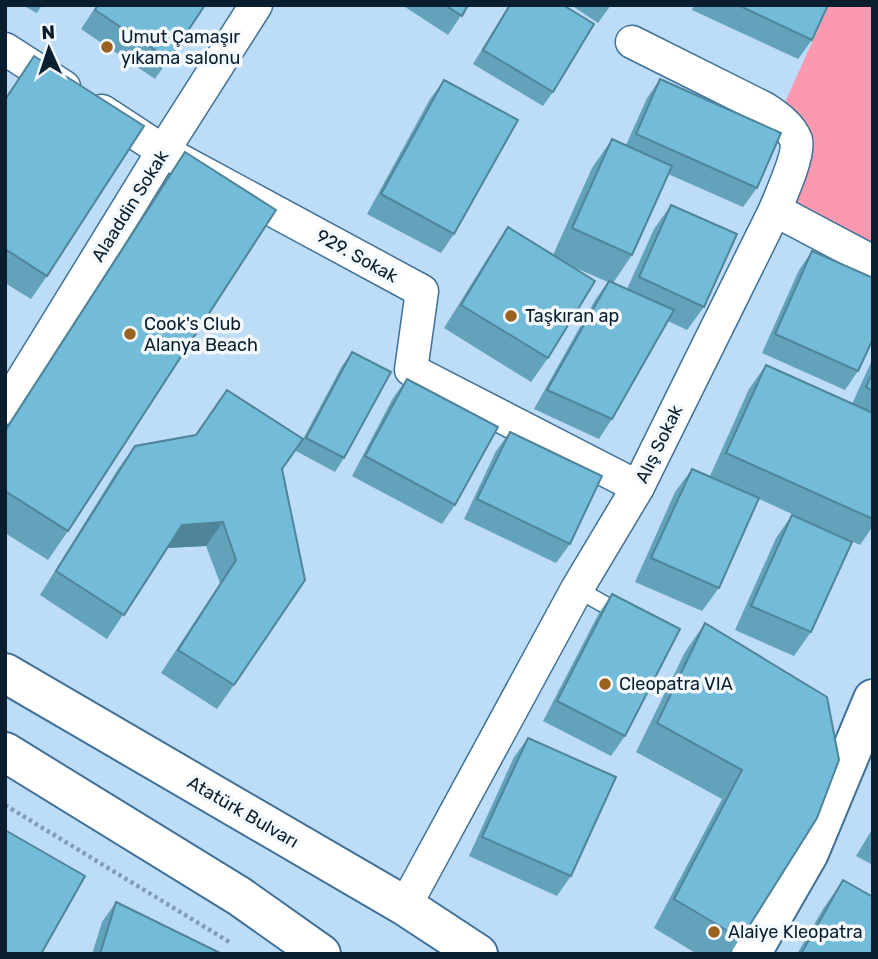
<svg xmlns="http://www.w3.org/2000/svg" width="878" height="959" viewBox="0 0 878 959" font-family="Rubik,sans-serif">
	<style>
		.green { fill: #fb99b0 }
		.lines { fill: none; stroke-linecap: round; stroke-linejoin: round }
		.lane-casing { stroke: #3e7099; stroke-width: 19 }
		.street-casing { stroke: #3e7099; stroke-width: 35 }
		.secondary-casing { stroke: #3e7099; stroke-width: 42 }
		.path { stroke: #819db4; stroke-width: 4.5; stroke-dasharray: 3.5 3.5; stroke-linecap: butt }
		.lane { stroke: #fff; stroke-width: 16 }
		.street { stroke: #fff; stroke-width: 32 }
		.secondary { stroke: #fff; stroke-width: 38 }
		.wall { fill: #62a2bb }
		.shaded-wall { fill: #508498 }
		.building { fill: #72bcd9; stroke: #508498; stroke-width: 2 }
		.poi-dot { fill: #9a611f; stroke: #f4f9fe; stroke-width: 2.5 }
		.labels { text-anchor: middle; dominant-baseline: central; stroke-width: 7; stroke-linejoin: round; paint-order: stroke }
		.poi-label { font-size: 18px; fill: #091e2e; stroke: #f4f9fe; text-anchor: start }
		.street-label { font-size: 18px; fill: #091e2e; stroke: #f4f9fe }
	</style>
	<rect width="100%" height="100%" fill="#bddcf7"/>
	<polygon class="green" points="829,5 873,5 873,253 782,207 781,111"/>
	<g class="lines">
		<defs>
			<polyline id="lane" points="577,589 623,615"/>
			<g id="street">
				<polyline points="5,49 64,87"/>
				<polyline points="102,111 163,151 422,291 411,370 638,487"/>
				<polyline points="775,210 873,262"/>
				<polyline points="5,408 163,151 256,5"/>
				<path d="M405 906 577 589 638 487 775 210C781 195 800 154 796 140 790 125 776 116 764 108L632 42"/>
			</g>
			<g id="secondary">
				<polyline points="5,673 405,906 478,954"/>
				<polyline points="5,752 239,896 321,954"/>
				<polyline points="751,954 809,853 873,699"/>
			</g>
		</defs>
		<use href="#lane" class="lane-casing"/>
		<use href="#street" class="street-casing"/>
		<use href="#secondary" class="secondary-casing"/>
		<polyline class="path" points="5,805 231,943"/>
		<use href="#lane" class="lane"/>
		<use href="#street" class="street"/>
		<use href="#secondary" class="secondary"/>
	</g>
	<g class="wall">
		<polygon points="22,5 42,5 37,13"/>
		<polygon points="97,5 169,59 155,79 81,29"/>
		<polygon points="402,5 468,5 448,35"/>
		<polygon points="509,5 563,5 553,92 543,106 473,64"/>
		<polygon points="571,5 611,5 598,23"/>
		<polygon points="694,5 828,5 812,40 798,59 692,10"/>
		<polygon points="34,56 47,276 31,299 5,283 5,98"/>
		<polygon points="660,79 757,188 743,207 668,174 632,255 613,283 627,289 654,229 671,205 704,307 687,330 668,321 612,419 599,439 534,409 595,300 608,282 571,266 548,358 531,382 444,328 492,251 508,227 553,255 592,168 612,139 626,145 647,98"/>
		<polygon points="444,80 454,234 441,253 367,214 430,99"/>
		<polygon points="185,152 68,531 48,560 5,533 5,429 165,181"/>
		<polygon points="812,251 858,371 845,390 762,353 799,270"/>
		<polygon points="352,352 344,458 335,472 296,451 300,443 282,469 234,685 217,709 161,673 220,583 206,546 167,548 107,639 40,595 118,469 135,446 195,435 227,390 303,439 342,366"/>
		<polygon points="873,358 873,526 860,545 759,499 719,588 702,611 635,582 675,492 692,469 710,476 749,389 766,365 852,404"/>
		<polygon points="407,379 455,505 442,524 352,476 393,398"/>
		<polygon points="510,432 570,544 556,563 464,519 496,451"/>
		<polygon points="792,515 811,632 794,656 735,630 776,538"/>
		<polygon points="612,594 625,736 611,756 543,721 599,613"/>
		<polygon points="705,623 817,818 730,954 697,954 654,928 722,799 636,752 685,652"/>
		<polygon points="528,738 571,876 557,896 469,856 514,757"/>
		<polygon points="873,828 873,865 856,856"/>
		<polygon points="843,880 873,954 797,954 823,909"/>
		<polygon points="116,902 222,954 92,954 102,922"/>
	</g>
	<polygon class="shaded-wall" points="223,522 206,546 165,548 182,525"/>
	<g class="building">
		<polygon points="98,5 205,5 169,59 95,10"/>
		<polygon points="445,5 468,5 462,16"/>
		<polygon points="510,5 563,5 594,24 553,92 483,50"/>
		<polygon points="738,5 828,5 812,40"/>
		<polygon points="34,56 144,126 47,276 5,249 5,100"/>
		<polygon points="660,79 781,133 757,188 636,134"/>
		<polygon points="444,80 518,120 454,234 381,194"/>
		<polygon points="612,139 672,166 632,255 572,228"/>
		<polygon points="185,152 276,210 68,531 5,491 5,431"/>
		<polygon points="671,205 737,234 704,307 639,277"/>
		<polygon points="508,227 595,281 548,358 461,305"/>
		<polygon points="812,251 873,278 873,339 858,371 775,334"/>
		<polygon points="609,281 674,310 612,419 547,390"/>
		<polygon points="352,352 391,372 344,458 306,438"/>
		<polygon points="766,365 873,413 873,519 726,453"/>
		<polygon points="873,372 873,391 866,387"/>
		<polygon points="407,379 498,427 455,505 365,456"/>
		<polygon points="227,390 303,439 282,469 305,580 234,685 178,650 236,560 223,522 182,525 124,615 56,571 135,446 196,435"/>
		<polygon points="510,432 602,476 570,544 477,499"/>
		<polygon points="692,469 759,498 719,588 651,558"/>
		<polygon points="792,515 852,542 811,632 751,606"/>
		<polygon points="612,594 680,629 625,736 557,701"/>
		<polygon points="705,623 827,697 839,760 817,818 741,939 674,899 742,770 657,723"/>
		<polygon points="528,738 616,777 571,876 482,837"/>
		<polygon points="5,830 85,876 41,954 5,954"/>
		<polygon points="843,880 873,897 873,954 801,954"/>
		<polygon points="116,902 222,954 100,954"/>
	</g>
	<g class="poi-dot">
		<circle cx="107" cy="47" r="7"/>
		<circle cx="511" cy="316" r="7"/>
		<circle cx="130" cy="334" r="7"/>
		<circle cx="605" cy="684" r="7"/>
		<circle cx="714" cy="932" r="7"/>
	</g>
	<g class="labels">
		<g class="poi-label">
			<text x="121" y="37">Umut Çamaşır<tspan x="121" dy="21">yıkama salonu</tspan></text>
			<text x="525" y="316">Taşkıran ap</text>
			<text x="144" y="324">Cook's Club<tspan x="144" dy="21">Alanya Beach</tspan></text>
			<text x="619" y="684">Cleopatra VIA</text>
			<text x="728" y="932">Alaiye Kleopatra</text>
		</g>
		<g class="street-label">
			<text transform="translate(130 206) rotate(-58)">Alaaddin Sokak</text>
			<text transform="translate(357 256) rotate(29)">929. Sokak</text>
			<text transform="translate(659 444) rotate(-64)">Alış Sokak</text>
			<text transform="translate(243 812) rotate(30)">Atatürk Bulvarı</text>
		</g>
	</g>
	<rect width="878" height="959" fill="none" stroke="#091e2e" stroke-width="14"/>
	<g transform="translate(49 49) rotate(357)" stroke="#f4f9fe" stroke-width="5" paint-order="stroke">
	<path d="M0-5L12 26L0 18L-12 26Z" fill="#091e2e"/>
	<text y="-10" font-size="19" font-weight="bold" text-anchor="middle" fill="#091e2e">N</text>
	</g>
</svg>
